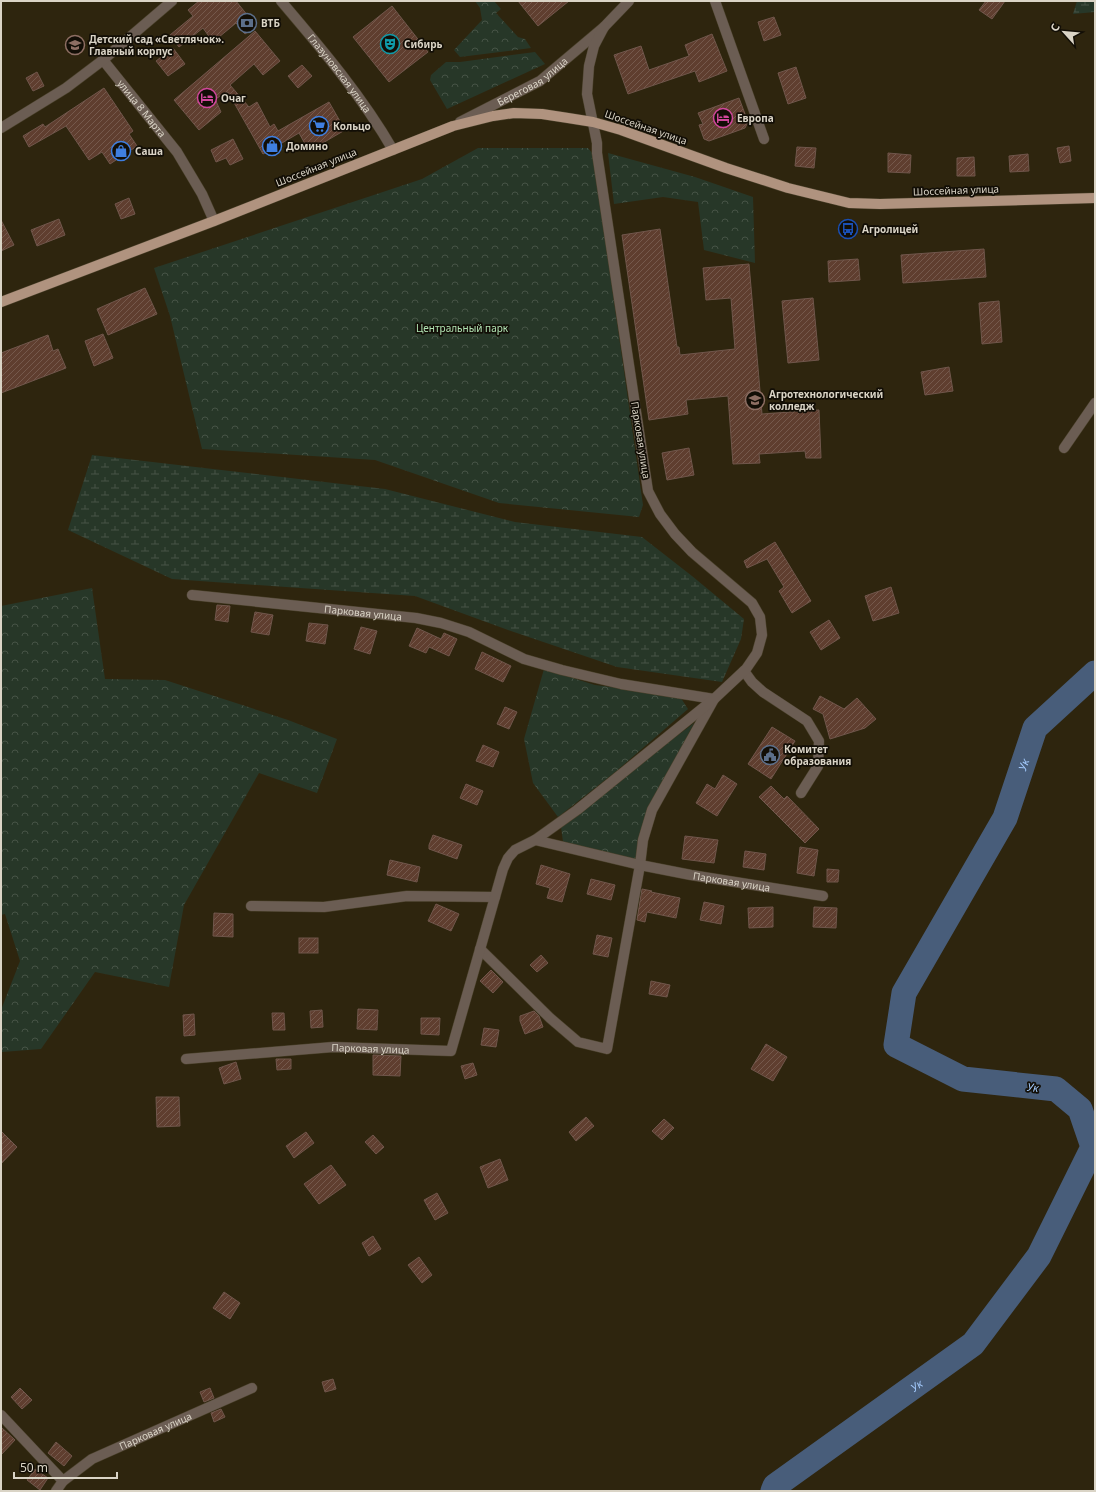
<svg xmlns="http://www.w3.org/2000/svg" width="1096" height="1492" viewBox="0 0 1096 1492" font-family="'Noto Sans',sans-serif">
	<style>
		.forest { fill: url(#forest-crowns) }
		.wetland { fill: url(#wetland-marsh) }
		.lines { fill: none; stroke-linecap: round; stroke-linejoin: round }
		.river { stroke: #485d7a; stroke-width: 25 }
		.building { fill: url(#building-hatch); stroke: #70564b }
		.minor-casing { stroke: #4a412b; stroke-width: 11 }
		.major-casing { stroke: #4a412b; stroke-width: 11 }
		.minor { stroke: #6b5d53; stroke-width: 10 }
		.major { stroke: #b0937f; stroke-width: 10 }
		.labels { text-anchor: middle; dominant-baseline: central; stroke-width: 3.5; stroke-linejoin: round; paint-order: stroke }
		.poi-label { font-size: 10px; font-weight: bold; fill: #dad4c6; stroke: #120e06; text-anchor: start }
		.street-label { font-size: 10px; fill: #dad4c6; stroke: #120e06 }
		.park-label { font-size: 10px; fill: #b1e3b3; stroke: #120e06 }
		.water-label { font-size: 11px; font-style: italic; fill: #a5ccff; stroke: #120e06 }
	</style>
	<defs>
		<pattern id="forest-crowns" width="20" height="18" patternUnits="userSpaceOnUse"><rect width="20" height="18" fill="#273728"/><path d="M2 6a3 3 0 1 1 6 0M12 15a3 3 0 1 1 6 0" fill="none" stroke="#465346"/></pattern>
		<pattern id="wetland-marsh" width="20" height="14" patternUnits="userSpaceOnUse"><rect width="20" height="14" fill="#273728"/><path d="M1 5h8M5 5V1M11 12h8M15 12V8" fill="none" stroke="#465346"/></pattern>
		<pattern id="building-hatch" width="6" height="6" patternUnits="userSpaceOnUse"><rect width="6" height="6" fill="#5f3e2f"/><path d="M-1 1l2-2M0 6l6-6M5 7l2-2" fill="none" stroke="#75594c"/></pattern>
	</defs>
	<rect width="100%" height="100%" fill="#2e250e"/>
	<g class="forest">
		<polygon points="475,1 494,1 501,9 496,13 518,37 525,39 531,48 460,57 454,50 482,20 480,8"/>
		<polygon points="535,52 545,64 447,109 430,80 431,75 446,62 460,62"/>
		<polygon points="478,148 588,148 593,154 643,505 639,517 499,503 375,460 202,449 170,316 154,268 422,179"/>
		<polygon points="608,153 695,177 753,197 755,263 704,250 698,202 663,197 614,204"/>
		<polygon points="92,588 105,679 165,680 288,720 337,739 317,793 259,773 184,905 169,987 95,972 41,1049 2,1052 1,1010 20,961 5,914 1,915 1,606"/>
		<polygon points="544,669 595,685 679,695 688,709 614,773 558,817 533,783 524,739"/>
		<polygon points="694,723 671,767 646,813 636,860 563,842 561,827 621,778"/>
	</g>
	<g class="wetland">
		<polygon points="1077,1 1095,1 1095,12 1073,14"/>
		<polygon points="92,455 385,489 515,522 642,537 692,576 744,619 741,639 722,682 617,667 508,630 415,596 172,579 68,530"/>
	</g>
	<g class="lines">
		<path class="river" id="s1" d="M773 1491 775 1486 973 1344 1039 1256 1093 1147 1080 1109 1056 1089 963 1079 896 1045 904 993 1005 818 1035 728 1095 673"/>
	</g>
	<g class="building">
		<polygon points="199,1 236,1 256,26 245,34 236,23 213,42 203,28 179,47 170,35 193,16 188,10"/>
		<polygon points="518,1 569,1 538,26"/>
		<polygon points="986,1 1005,1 992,19 979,10"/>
		<polygon points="392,6 428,52 389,82 353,37"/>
		<polygon points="774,17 781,35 764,41 758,22"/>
		<polygon points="255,31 280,61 263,75 254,64 230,85 249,107 257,102 270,127 274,124 278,131 329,102 345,130 309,151 299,133 263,154 228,92 215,99 221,112 199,130 174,100"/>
		<polygon points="712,34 727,71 699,82 695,71 628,94 614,55 641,46 649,70 689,56 685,45"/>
		<polygon points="173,48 185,64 168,76 156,61"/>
		<polygon points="302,65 312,76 298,88 288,76"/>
		<polygon points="796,67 806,98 788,104 778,73"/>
		<polygon points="37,72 44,86 33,91 26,78"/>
		<polygon points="104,88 133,131 129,134 137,146 110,164 102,152 89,160 66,126 29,147 23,136 43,124 45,127"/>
		<polygon points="739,98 748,122 745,128 709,141 704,139 699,125 703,124 698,113"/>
		<polygon points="233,139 243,159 230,165 226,158 216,162 211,150"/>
		<polygon points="1069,146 1071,161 1060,163 1057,148"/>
		<polygon points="797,147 816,148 814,168 795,166"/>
		<polygon points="888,153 911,155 910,173 888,172"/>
		<polygon points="1028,154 1029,171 1010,172 1009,156"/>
		<polygon points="974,157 975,176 957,176 957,158"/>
		<polygon points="129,198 135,214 121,219 115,204"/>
		<polygon points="59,219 65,235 37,246 31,230"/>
		<polygon points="1,220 14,245 1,251"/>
		<polygon points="660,229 677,347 679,347 680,355 735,349 731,298 706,300 703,268 749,264 762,414 819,410 821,458 806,458 805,451 759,454 760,463 733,464 728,396 686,400 688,414 649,420 622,235"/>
		<polygon points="984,249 986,277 903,283 901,255"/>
		<polygon points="858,259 860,280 829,282 828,261"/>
		<polygon points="145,288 157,314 108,335 97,309"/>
		<polygon points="813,298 819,360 788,363 782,301"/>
		<polygon points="999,301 1002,342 982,344 979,303"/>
		<polygon points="103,334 113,358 94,366 85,341"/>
		<polygon points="48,335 53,351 58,349 66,368 1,393 1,353"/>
		<polygon points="949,367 953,391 925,395 921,372"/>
		<polygon points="689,448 694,475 667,480 662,453"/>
		<polygon points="775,542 811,601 792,613 779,591 784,587 767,559 747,568 744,561"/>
		<polygon points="891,587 899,613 873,621 865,596"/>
		<polygon points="217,605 230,606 228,622 215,620"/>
		<polygon points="255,612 273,615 269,635 251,632"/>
		<polygon points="829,620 840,638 821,650 810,632"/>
		<polygon points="309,623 328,625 325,644 306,641"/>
		<polygon points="361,627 377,631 370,654 354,649"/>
		<polygon points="417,628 441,639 444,633 457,639 449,656 429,647 426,653 409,646"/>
		<polygon points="482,652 511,666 503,682 475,669"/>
		<polygon points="820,696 844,709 857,698 876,719 865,728 830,739 823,714 813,709"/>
		<polygon points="505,707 517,712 509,729 497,724"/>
		<polygon points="772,727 795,741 771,779 748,764"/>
		<polygon points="483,745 499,752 493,767 476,761"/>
		<polygon points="723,775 737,784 717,816 696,803 707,784 715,789"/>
		<polygon points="466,784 483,791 477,805 460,798"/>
		<polygon points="771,786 784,799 787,796 819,829 805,843 759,797"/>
		<polygon points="433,835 462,845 457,859 429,849 429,845"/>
		<polygon points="685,836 718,840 714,863 682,859"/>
		<polygon points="800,847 818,850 814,876 797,873"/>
		<polygon points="745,851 766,854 764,870 743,867"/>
		<polygon points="390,860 420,867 417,882 387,875"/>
		<polygon points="541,865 570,874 562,902 547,898 550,888 536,884"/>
		<polygon points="827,869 839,870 838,882 827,882"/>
		<polygon points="591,879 615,885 611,900 587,894"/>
		<polygon points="642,889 652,891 651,892 680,898 676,918 647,912 645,922 637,920"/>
		<polygon points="704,902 724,906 721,924 700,920"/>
		<polygon points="436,904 459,914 451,931 428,921"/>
		<polygon points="773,907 773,927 749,928 748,908"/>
		<polygon points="814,907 837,908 836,928 813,927"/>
		<polygon points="214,913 233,914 233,937 213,936"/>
		<polygon points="597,935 612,938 608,957 593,954"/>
		<rect x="299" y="938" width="19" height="15"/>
		<polygon points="541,955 548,963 537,972 530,965"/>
		<polygon points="491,970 503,982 493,993 480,981"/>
		<polygon points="651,981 670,985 667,997 649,994"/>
		<polygon points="358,1009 378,1010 377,1030 357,1029"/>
		<polygon points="322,1010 323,1027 311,1028 310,1011"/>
		<polygon points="534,1011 539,1016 543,1027 525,1034 520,1021 520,1016"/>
		<polygon points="272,1013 284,1013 285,1030 273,1030"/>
		<polygon points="194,1014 195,1035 184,1036 183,1015"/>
		<polygon points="421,1018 440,1018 439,1035 421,1034"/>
		<polygon points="484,1028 499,1030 496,1047 481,1045"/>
		<polygon points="766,1044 787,1057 773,1081 751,1069"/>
		<polygon points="373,1055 401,1056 400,1076 373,1075"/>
		<polygon points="276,1059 291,1059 291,1069 277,1070"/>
		<polygon points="236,1062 241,1079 224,1084 219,1068"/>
		<polygon points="473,1063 477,1075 465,1079 461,1066"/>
		<polygon points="156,1097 179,1097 180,1126 157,1127"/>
		<polygon points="586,1117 594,1126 576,1141 569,1132"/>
		<polygon points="664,1119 674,1128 662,1140 652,1131"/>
		<polygon points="1,1131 17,1147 1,1164"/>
		<polygon points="306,1132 314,1143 294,1158 286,1146"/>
		<polygon points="373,1135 384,1147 376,1154 365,1142"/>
		<polygon points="500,1159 508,1180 488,1188 480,1167"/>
		<polygon points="331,1165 346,1185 319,1204 304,1184"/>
		<polygon points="437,1193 448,1213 435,1220 424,1200"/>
		<polygon points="373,1236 381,1249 369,1256 362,1243"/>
		<polygon points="419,1257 432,1275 422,1283 408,1265"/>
		<polygon points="224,1292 240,1303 230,1319 213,1308"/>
		<polygon points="333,1379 336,1389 325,1392 322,1382"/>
		<polygon points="20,1388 32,1400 22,1409 11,1397"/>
		<polygon points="210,1388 214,1398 204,1402 200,1392"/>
		<polygon points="221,1409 225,1417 214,1422 211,1413"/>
		<polygon points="1,1427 15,1440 1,1455"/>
		<polygon points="56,1442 72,1456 64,1466 48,1453"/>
		<polygon points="35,1469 48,1478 40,1490 27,1480"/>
	</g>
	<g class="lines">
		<defs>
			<g id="minor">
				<path id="s2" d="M281 1C321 48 362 96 393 150"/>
				<polyline points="715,1 764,139"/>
				<path id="s3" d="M103 60 177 152 202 194 214 221"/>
				<path id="s4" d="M460 122 540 81 604 27 629 1"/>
				<polyline points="1,128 66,88 103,60 172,1"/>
				<polyline points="1064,448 1095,403"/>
				<path id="s5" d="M192 595 416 618 441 623 469 632 524 659 562 670 621 684 714 699 652 810 643 840 640 865 607 1049 578 1042 550 1018 480 949"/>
				<polyline points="744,671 752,682 763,692 807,721 819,741 818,766 801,793"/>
				<path id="s6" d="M535 840 640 865 691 875 823 896"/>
				<polyline points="251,906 324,907 407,896 495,897"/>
				<path id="s7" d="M186 1059 333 1047 451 1051 503 869 508 858 515 850 535 840 577 810 714 699 746 669 757 653 762 635 760 617 752 603 692 552 675 534 660 514 648 491 597 153V143L587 94 589 66 594 46 604 27"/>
				<polyline points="1,1415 63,1481"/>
				<path id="s8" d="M56 1491 63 1481 92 1459 252 1388"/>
			</g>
			<polyline id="major" points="1,302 214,221 453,126 493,116 514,113 542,114 568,118 593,122 621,130 726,168 788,188 849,203 880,204 1095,198"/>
		</defs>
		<use href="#minor" class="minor-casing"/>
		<use href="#major" class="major-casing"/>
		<use href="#minor" class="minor"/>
		<use href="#major" class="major"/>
	</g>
	<defs>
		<symbol id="bank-ring" viewBox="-11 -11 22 22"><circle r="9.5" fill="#120e06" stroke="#5c6f8a" stroke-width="1.5"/><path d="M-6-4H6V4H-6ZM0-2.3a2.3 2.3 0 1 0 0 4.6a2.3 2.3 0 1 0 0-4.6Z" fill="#5c6f8a"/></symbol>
		<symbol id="theatre-ring" viewBox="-11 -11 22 22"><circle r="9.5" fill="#120e06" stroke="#0f9aa8" stroke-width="1.5"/><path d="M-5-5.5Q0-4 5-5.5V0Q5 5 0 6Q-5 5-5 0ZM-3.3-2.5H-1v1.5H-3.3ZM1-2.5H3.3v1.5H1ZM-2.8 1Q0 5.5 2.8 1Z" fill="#0f9aa8"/></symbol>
		<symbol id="school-ring" viewBox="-11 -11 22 22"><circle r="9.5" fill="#120e06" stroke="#8d6e63" stroke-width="1.5"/><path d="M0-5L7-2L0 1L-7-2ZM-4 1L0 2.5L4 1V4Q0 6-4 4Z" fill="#8d6e63"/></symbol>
		<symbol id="hotel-ring" viewBox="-11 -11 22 22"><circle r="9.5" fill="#120e06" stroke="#d1479c" stroke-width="1.5"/><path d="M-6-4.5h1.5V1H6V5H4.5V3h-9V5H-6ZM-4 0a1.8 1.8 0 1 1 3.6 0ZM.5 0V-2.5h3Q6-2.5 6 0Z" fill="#d1479c"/></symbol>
		<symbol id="supermarket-ring" viewBox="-11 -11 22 22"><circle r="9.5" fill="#120e06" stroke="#3f7fe0" stroke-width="1.5"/><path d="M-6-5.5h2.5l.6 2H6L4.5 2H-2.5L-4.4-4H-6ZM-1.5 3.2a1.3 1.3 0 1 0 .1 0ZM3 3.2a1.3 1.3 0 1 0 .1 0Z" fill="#3f7fe0"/></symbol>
		<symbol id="shop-ring" viewBox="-11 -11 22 22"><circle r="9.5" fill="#120e06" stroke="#3f7fe0" stroke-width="1.5"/><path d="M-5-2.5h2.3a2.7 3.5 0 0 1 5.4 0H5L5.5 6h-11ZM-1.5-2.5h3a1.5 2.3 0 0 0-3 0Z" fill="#3f7fe0"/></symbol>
		<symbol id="bus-ring" viewBox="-11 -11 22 22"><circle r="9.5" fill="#120e06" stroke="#1a4fb4" stroke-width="1.5"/><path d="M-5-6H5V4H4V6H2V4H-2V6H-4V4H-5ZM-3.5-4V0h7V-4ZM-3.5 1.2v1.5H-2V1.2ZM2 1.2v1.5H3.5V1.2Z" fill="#1a4fb4"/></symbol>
		<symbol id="university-ring" viewBox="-11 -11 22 22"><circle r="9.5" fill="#120e06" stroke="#8d6e63" stroke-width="1.5"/><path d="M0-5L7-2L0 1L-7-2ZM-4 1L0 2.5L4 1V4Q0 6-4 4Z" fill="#8d6e63"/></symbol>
		<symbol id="civic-ring" viewBox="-11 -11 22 22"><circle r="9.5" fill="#120e06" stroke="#5c6f8a" stroke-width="1.5"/><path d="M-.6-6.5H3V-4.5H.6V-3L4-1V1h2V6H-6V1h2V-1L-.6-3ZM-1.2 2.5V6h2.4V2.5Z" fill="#5c6f8a"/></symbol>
	</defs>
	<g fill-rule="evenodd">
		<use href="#bank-ring" x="236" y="12" width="22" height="22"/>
		<use href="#theatre-ring" x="379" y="33" width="22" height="22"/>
		<use href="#school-ring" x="64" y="34" width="22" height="22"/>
		<use href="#hotel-ring" x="196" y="87" width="22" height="22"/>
		<use href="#hotel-ring" x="712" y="107" width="22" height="22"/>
		<use href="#supermarket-ring" x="308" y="115" width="22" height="22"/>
		<use href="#shop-ring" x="261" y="135" width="22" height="22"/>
		<use href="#shop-ring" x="110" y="140" width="22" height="22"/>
		<use href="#bus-ring" x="837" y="218" width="22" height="22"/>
		<use href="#university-ring" x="744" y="389" width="22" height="22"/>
		<use href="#civic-ring" x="759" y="744" width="22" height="22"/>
	</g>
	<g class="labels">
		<g class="poi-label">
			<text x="261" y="23">ВТБ</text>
			<text x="89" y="39">Детский сад «Светлячок».<tspan x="89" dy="12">Главный корпус</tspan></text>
			<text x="404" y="44">Сибирь</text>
			<text x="221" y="98">Очаг</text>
			<text x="737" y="118">Европа</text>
			<text x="333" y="126">Кольцо</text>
			<text x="286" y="146">Домино</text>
			<text x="135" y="151">Саша</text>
			<text x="862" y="229">Агролицей</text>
			<text x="769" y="394">Агротехнологический<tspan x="769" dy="12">колледж</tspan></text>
			<text x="784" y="749">Комитет<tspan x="784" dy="12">образования</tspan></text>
		</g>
		<g class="street-label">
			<text stroke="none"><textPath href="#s2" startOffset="93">Глазуновская улица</textPath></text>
			<text stroke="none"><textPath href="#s4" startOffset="83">Береговая улица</textPath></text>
			<text stroke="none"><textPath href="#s3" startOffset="62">улица 8 Марта</textPath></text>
			<text transform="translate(646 127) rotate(19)">Шоссейная улица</text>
			<text transform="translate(316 167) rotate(-22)">Шоссейная улица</text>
			<text transform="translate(956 190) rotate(-2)">Шоссейная улица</text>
			<text transform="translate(641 440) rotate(81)">Парковая улица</text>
			<text stroke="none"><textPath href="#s5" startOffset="172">Парковая улица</textPath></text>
			<text stroke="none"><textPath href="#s6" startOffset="201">Парковая улица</textPath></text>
			<text stroke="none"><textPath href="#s7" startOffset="185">Парковая улица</textPath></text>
			<text stroke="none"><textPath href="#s8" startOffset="118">Парковая улица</textPath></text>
		</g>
		<g class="park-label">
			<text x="462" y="328">Центральный парк</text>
		</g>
		<g class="water-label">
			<text stroke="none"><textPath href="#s1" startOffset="1032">Ук</textPath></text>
			<text transform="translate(1033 1087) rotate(6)">Ук</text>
			<text stroke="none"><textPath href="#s1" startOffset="179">Ук</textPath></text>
		</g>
	</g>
	<rect width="1096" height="1492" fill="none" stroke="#dad4c6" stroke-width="4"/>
	<g transform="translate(1064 32) rotate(297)" stroke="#120e06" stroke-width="3" paint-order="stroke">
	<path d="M0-3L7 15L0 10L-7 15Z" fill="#dad4c6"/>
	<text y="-6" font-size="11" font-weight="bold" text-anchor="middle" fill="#dad4c6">С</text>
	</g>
	<path d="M14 1472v6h103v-6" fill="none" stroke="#dad4c6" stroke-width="2"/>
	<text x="20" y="1472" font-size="12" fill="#dad4c6" stroke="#120e06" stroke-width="3" paint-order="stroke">50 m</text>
</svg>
